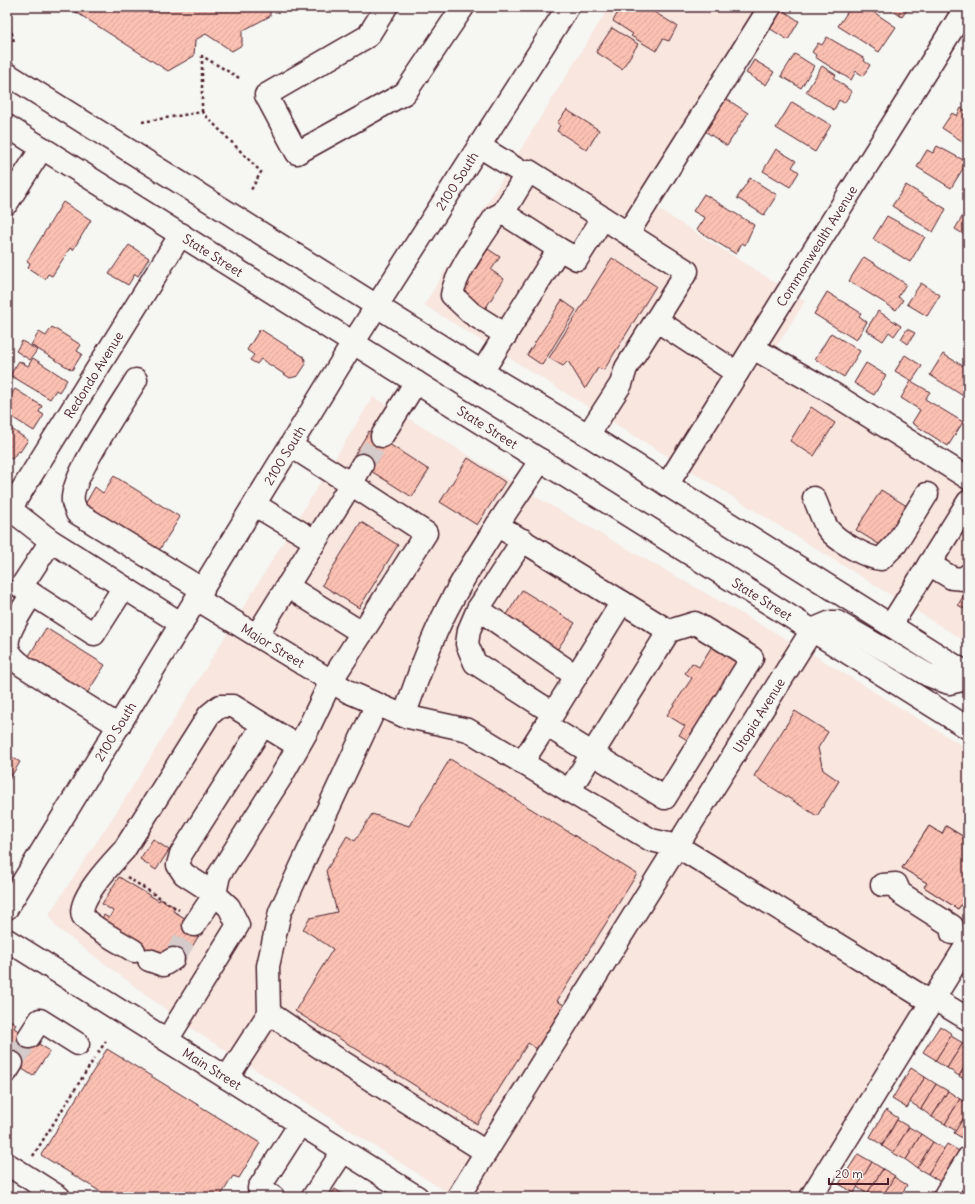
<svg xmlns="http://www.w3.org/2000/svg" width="975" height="1204" viewBox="0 0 975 1204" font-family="Delius,sans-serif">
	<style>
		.built { fill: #f8e6df }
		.building { fill: url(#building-hatch); stroke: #4a1f2b }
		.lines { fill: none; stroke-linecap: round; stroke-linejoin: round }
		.minor-tunnel { stroke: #d4cbca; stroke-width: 22; stroke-dasharray: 22 11; stroke-linecap: butt }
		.minor-casing { stroke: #4a1f2b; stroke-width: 25 }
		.major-casing { stroke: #4a1f2b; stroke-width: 25 }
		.path { stroke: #4a1f2b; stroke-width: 2.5; stroke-dasharray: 3 3; stroke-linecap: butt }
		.minor { stroke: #f6f6f2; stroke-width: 22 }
		.major { stroke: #f6f6f2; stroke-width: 22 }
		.labels { text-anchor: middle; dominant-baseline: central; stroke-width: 3; stroke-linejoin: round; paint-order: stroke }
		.street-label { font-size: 13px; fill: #4a1f2b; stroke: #f6f6f2 }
	</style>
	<defs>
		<pattern id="building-hatch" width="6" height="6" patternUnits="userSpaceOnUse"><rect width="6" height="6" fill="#fbc1b3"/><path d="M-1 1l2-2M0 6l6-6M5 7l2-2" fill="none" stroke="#d9a59a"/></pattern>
	</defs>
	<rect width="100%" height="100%" fill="#f6f6f2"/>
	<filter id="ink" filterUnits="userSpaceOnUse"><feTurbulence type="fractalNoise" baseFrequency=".025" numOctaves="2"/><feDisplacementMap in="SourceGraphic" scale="8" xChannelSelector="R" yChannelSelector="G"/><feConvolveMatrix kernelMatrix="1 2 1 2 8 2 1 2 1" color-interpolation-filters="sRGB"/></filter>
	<g filter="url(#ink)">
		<g class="built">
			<polygon points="609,7 772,7 650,204 805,301 770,357 968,480 968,643 424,305"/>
			<polygon points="373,397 543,501 804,649 968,749 968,937 808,1197 454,1197 192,1029 57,928 49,914 123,802"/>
		</g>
		<g class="building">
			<polygon points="68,7 270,7 270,16 242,31 242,45 232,51 206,34 195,40 194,56 168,71"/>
			<polygon points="621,7 646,7 677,26 669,41 663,39 656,51 631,36 633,34 613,21"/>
			<polygon points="851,7 866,7 896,27 879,52 838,26"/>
			<polygon points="887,7 909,7 902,17"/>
			<polygon points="781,9 799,21 788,40 769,28"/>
			<polygon points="612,28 638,44 622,69 596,52"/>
			<polygon points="827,37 865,59 864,61 870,65 863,76 856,71 851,80 815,57 816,55 812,52 818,43 822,45"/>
			<polygon points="795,54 814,66 801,88 781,76"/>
			<polygon points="754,60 774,72 766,85 746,73"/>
			<polygon points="822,66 836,75 834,78 852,92 844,103 839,100 834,110 806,92"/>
			<polygon points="722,96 748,113 727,146 702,129"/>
			<polygon points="792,102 831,125 815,152 776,128"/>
			<polygon points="961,108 968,112 968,145 942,128 952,113 957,116"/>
			<polygon points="567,110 599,130 587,150 557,131 560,125 557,123"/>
			<polygon points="937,146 967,162 951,188 917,167 927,150 933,153"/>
			<polygon points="776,149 796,161 792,167 799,172 790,187 763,171"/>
			<polygon points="750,178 777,195 764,215 737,198"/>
			<polygon points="906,185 946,209 933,232 892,206"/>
			<polygon points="704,194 754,225 745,245 742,243 736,254 697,230 705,218 693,211"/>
			<polygon points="63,202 91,220 73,250 70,248 52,276 48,274 45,279 28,268 30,263 27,261"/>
			<polygon points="968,207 968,237 955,229"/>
			<polygon points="887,216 925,237 910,262 873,239"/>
			<polygon points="129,245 149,258 138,276 135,274 128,285 109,274"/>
			<polygon points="488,249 500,257 491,270 504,279 485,309 460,293"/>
			<polygon points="864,257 906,284 898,297 903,300 896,310 849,281"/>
			<polygon points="612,258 656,286 604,370 598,368 585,389 568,361 563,366 549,358"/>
			<polygon points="921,283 940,295 927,316 907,304"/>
			<polygon points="827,292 861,313 859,316 867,322 856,340 814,314"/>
			<polygon points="562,300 576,310 542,365 527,355"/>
			<polygon points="878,311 901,326 894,336 889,332 883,341 866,330"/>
			<polygon points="52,327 81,345 77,351 82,354 72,370 31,345 39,332 46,336"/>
			<polygon points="260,329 304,357 306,364 298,376 290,378 261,359 257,364 250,360 254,355 247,350"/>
			<polygon points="907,329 915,333 908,344 901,339"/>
			<polygon points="831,333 860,351 844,377 815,359"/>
			<polygon points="22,341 37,350 30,360 16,351"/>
			<polygon points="943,354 968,369 968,399 930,375"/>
			<polygon points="905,355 922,366 912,381 895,371"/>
			<polygon points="33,358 67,380 59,392 56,390 50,399 10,375 19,361 28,366"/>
			<polygon points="866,363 886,375 874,395 854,383"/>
			<polygon points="911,381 930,392 925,399 963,422 948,446 912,423 920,410 901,398"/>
			<polygon points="15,389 42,406 39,412 44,415 34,431 7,414 7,401"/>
			<polygon points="811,407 835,423 814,456 790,441"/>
			<polygon points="7,426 28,440 20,452 18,451 12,459 7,456"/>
			<polygon points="369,431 429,470 412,497 352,459"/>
			<polygon points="468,458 505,482 477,525 440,502"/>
			<polygon points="114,476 180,517 158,552 84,506 95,487 103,493"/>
			<polygon points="881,490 910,508 885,548 856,530"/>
			<polygon points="361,522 398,545 359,608 322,585"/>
			<polygon points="968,588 968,611 958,605"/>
			<polygon points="522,590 575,623 557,650 505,618"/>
			<polygon points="46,628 105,665 86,695 27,659"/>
			<polygon points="712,646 737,662 689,741 679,735 685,726 667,715 692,678 685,673 692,663 699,667"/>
			<polygon points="795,711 828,732 818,748 823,770 839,781 817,816 754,776"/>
			<polygon points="7,754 20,762 7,783"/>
			<polygon points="450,759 637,874 557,1001 564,1005 537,1049 528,1043 477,1124 295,1011 333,949 303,929 310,918 337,912 326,871 347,836 355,841 372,814 409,826"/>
			<polygon points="929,826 942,834 946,826 964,837 963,839 968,842 968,900 965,899 958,909 924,887 927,883 902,868"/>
			<polygon points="929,826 942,834 946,826 964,837 963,839 968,842 968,900 965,899 958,909 924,887 927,883 902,868"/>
			<polygon points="153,839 169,850 156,870 140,859"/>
			<polygon points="119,877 159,901 160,899 175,907 173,911 203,929 182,963 132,957 99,924 104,915 109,918 113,911 102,904"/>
			<polygon points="7,1018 16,1024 14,1028 50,1051 33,1076 7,1059"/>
			<polygon points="940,1026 952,1034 936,1060 923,1052"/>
			<polygon points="951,1036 963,1043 947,1068 935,1061"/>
			<polygon points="963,1043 968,1046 968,1061 959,1076 947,1068"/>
			<polygon points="107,1049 260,1143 239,1178 233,1176 220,1197 109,1197 41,1155"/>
			<polygon points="968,1061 968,1081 959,1076"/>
			<polygon points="911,1068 925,1077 907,1108 892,1099"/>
			<polygon points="925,1077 936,1084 921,1109 910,1102"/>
			<polygon points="936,1084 948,1091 932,1117 921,1109"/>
			<polygon points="948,1091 960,1099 945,1124 932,1117"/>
			<polygon points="960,1099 968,1104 968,1111 956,1131 945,1124"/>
			<polygon points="886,1110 898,1118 882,1145 870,1137"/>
			<polygon points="968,1111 968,1140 967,1141 954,1133"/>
			<polygon points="897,1120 909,1127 893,1153 882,1146"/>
			<polygon points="909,1127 921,1134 906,1160 893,1153"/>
			<polygon points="921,1134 933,1142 917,1168 906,1160"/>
			<polygon points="933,1142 944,1149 928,1174 917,1168"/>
			<polygon points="947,1144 961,1152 942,1183 928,1174"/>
			<polygon points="858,1154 872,1162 854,1193 839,1184"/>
			<polygon points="872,1162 883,1169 867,1194 857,1187"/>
			<polygon points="883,1169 895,1176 882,1197 872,1197 867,1194"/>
			<polygon points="894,1177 907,1185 900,1197 882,1197"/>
			<polygon points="964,1185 968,1187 968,1197 956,1197"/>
			<polygon points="335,1189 347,1197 330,1197"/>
		</g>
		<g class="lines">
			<g class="minor-tunnel">
				<polyline points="362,465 382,436"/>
				<polyline points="173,959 194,925"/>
				<polyline points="12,1063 29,1037"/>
			</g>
			<defs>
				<g id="minor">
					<polyline points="386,7 368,36 266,95 297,153 405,93 463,7"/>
					<polyline points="479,146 526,175 503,213 559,249 482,372"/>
					<polyline points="526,175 529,171 687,271 626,368 621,384 588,435"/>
					<polyline points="7,203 42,148"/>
					<path d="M503 213 495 217C482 237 455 273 452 295L471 313 506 335"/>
					<polyline points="628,233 770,7"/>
					<polyline points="559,249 577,259 603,218"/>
					<polyline points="656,320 737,373"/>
					<polyline points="753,348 824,388 968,478"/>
					<path d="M136 380C123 402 69 480 73 501 73 505 76 509 77 513L203 590"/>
					<polyline points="382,436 416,382"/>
					<polyline points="362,465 351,484 426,533 362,633"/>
					<path id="s1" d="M667 485 966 7"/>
					<path d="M814 498C819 508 822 520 828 529 837 541 867 558 881 559L896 544 927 494"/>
					<polyline points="255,505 315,541"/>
					<polyline points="10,509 51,541"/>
					<path id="s2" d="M7 514 181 234"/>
					<polyline points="497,525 669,631 569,791"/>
					<polyline points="523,540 478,609 469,630 467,644 475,663 553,713"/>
					<polyline points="929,564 952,578 964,579 968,575"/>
					<path d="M124 587 94 634 21 587 51 541C95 568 138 597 182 624"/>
					<path d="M32 594C24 607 5 633 8 647 9 655 17 661 23 666L119 726"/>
					<path id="s3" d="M197 599 349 692 404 716 468 730 651 840 677 846 931 1002"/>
					<polyline points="622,602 546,725 665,798 752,658 695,623 669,631"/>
					<polyline points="478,609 576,676"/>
					<polyline points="891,625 968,502"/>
					<polyline points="257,635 351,484 291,446"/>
					<path d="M404 716C417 680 429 644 447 609 474 557 508 509 541 460"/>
					<polyline points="522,763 546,725"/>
					<polyline points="882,885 896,884 900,893 952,926 952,933"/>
					<polyline points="194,925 215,894 184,874 178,865 181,854 263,725"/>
					<path id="s4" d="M7 940 417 1197"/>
					<path d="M134 951C123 944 88 925 83 916 76 900 114 861 124 850L209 715 220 706H233L298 746"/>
					<polyline points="149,960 163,965 173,959"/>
					<polyline points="933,998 968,1019"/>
					<polyline points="269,1013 333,1056 486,1152"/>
					<polyline points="29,1037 40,1020 78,1044"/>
					<polyline points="167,1040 238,925 229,907 215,894 219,875 281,777 307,731 331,681 362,633 287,586"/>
					<polyline points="7,1071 12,1063"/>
					<polyline points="227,1078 269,1013 268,966 280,912 377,704"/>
					<polyline points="7,1164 59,1197"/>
					<polyline points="273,1197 259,1188 300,1124"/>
					<polyline points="313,1197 343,1151"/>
					<path id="s5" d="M458 1197 812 630"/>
					<polyline points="811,1197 968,943"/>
					<polyline points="944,1197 968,1158"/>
				</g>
				<g id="major">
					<polyline points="7,74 482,372 588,435 968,674"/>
					<path id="s6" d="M7 126 968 728"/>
					<polyline points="812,630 831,622 837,622 928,675 949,683 962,680 968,676"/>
					<path id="s7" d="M7 908 353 343 568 7"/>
				</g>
			</defs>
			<use href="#minor" class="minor-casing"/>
			<use href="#major" class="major-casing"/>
			<g class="path">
				<polyline points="7,15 14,42"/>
				<polyline points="202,112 202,56 241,79"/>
				<polyline points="142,122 202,112 261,172 251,190"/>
				<polyline points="127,877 179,910"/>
				<polyline points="98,1053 106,1041"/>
				<polyline points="33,1156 94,1059"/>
			</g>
			<use href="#minor" class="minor"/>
			<use href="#major" class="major"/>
		</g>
	</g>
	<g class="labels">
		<g class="street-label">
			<text stroke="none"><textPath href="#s7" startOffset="855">2100 South</textPath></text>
			<text stroke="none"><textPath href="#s1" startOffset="282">Commonwealth Avenue</textPath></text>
			<text stroke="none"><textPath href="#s6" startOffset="243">State Street</textPath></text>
			<text stroke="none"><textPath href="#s2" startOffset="164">Redondo Avenue</textPath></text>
			<text stroke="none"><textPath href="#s6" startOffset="567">State Street</textPath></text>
			<text stroke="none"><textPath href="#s7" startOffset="531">2100 South</textPath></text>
			<text stroke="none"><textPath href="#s6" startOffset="891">State Street</textPath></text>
			<text stroke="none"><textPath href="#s3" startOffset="89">Major Street</textPath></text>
			<text stroke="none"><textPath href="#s5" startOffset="568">Utopia Avenue</textPath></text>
			<text stroke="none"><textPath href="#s7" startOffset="207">2100 South</textPath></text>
			<text stroke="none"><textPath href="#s4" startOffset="242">Main Street</textPath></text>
		</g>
	</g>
	<rect width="975" height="1204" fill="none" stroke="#f6f6f2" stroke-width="24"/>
	<rect x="12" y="12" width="951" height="1180" fill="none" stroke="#4a1f2b" stroke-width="1.5" filter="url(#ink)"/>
	<path d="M829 1178v6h59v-6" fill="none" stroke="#4a1f2b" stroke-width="2"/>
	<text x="835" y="1178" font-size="12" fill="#4a1f2b" stroke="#f6f6f2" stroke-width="3" paint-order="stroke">20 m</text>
</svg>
